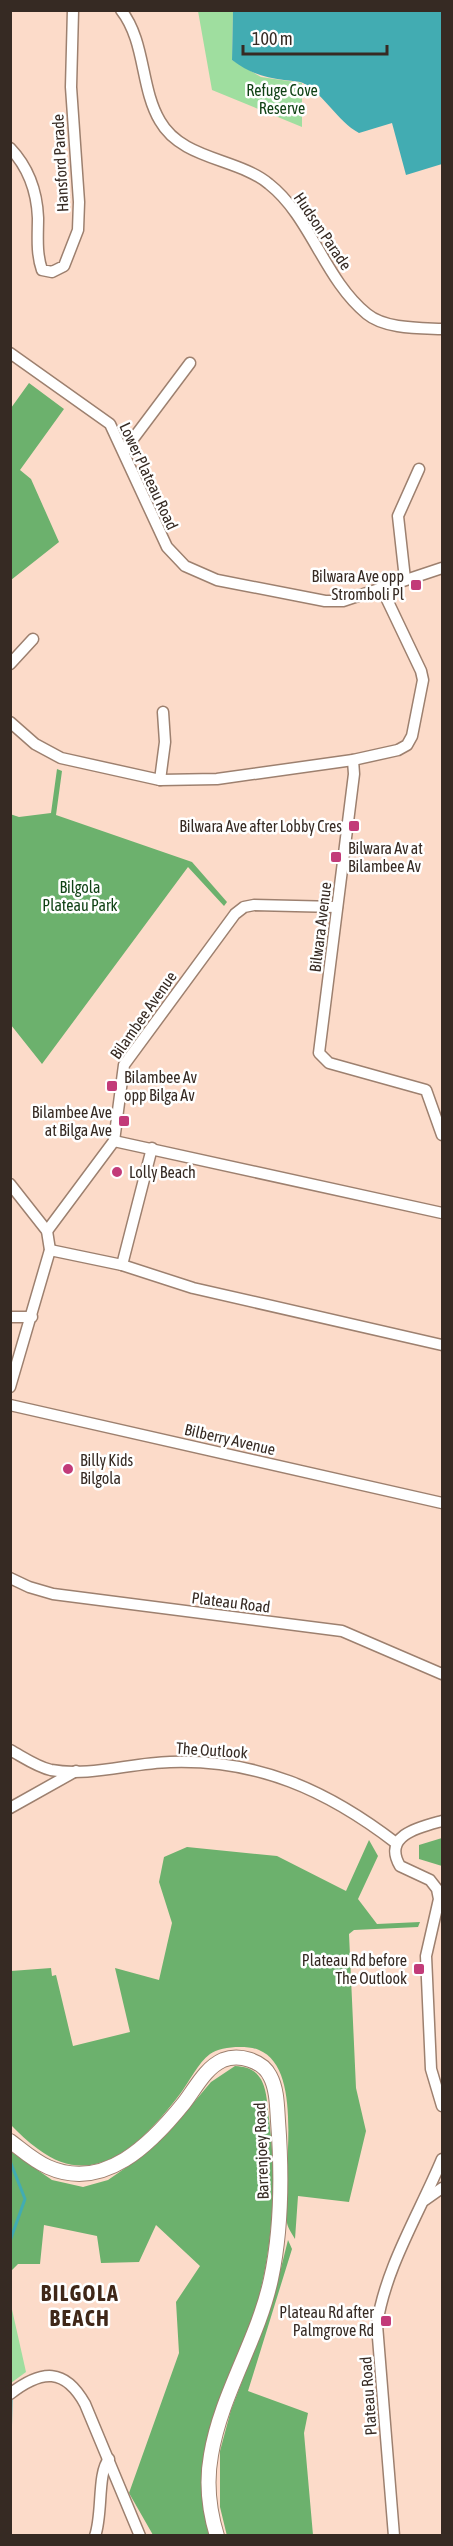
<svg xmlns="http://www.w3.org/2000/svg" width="453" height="2546" viewBox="0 0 453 2546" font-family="'Asap Condensed',sans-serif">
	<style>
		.green { fill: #9fde9f }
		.forest { fill: #6cb16d }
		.water { fill: #42acb2 }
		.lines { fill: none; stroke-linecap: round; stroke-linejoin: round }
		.stream { stroke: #42acb2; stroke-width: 3 }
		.minor-casing { stroke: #9d806f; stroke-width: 13 }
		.major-casing { stroke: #9d806f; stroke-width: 16 }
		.minor { stroke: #fff; stroke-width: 10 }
		.major { stroke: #fff; stroke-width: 14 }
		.poi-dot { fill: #c23b79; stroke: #fff; stroke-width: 2 }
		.labels { text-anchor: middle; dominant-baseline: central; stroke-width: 5; stroke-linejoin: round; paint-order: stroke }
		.park-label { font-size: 16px; fill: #104215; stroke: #fff }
		.street-label { font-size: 16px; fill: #362a23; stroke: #fff }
		.poi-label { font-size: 16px; fill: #362a23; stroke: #fff; text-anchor: end }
		.district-label { font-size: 22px; font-weight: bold; letter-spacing: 1.5px; fill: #3f2718; stroke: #fff }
	</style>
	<rect width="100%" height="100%" fill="#fcdbc9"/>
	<g class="green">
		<polygon points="198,11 233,11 232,60 261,77 302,83 302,127 212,90"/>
		<polygon points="11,2305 26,2372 11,2383 10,2383"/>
	</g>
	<g class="forest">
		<polygon points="29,383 64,409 20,470 31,479 59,542 11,580 11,408"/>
		<polygon points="57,769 62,771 56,815 192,862 227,902 224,906 188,867 42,1064 11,1025 10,814 19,817 51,813"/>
		<polygon points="442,1838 442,1866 419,1859 419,1845"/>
		<path d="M369 1840 378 1856 358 1899 377 1924 420 1922 418 1927 354 1930 349 1934 356 2088 366 2131 349 2202 298 2196 295 2239C292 2234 288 2228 287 2223 280 2182 307 2070 259 2050 248 2045 220 2046 210 2054 198 2063 189 2082 180 2094 146 2138 97 2194 38 2149 28 2142 19 2133 11 2125V1971L51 1968 52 1976 56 1975 73 2046 130 2032 115 1968 159 1980 172 1923 159 1882 164 1857 187 1847 277 1856 346 1891Z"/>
		<path d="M235 2066C267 2067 266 2093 269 2119 278 2188 272 2264 249 2330 234 2372 211 2410 205 2455 201 2482 203 2509 211 2535H153L129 2493 179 2353 176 2302 200 2266 156 2225 139 2262 101 2263 97 2236 44 2225 40 2264H18L11 2271 10 2151 52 2180 83 2187 108 2180 134 2162 168 2133 211 2082Z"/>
		<polygon points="288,2240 292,2249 248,2391 308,2413 304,2433 313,2535 227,2536 220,2507 220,2451 231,2410 272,2304"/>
	</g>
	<path class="water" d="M233 11H442V164L406 175 392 123 359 133C337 121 325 95 303 83 298 81 290 81 284 80 264 77 249 73 232 60Z"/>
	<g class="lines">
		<g class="stream">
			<polyline points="10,2161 25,2199 10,2241"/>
			<polyline points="10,2453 11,2400"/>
		</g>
		<defs>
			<g id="minor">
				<path d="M121 10C146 42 140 87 160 121 182 160 238 158 269 184 311 217 324 279 367 314 385 329 420 328 442 329"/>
				<path d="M10 148C28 167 37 192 38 218 38 235 36 253 42 270L52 272 64 266 78 230 79 202 71 87 73 10"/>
				<polyline points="10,353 110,424 167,547 185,566 217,580 325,601 343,601 442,568"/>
				<polyline points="124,451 190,363"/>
				<polyline points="405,579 398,516 419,469"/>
				<polyline points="10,664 33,639"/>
				<polyline points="10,722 35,744 61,758 160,780 217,779 353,760 398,750 407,745 412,736 423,680 421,671 381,587"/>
				<polyline points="353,760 354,774 319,1053 329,1063 426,1090 442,1135"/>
				<polyline points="160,780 165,742 163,712"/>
				<polyline points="114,1141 442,1213"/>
				<polyline points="10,1184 47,1231 50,1250 10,1387"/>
				<polyline points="47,1231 114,1141 124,1065 235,914 244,907 254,905 337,907"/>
				<polyline points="50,1250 122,1265 193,1288 442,1345"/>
				<polyline points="122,1265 152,1148"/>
				<polyline points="10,1317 32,1317"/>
				<polyline points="10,1405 442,1503"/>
				<polyline points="10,1578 29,1587 53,1594 342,1631 442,1674"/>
				<path d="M10 1750C23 1757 37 1767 51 1770 89 1777 131 1763 170 1762 258 1759 327 1790 396 1843"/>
				<polyline points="10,1808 76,1771"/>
				<path d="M442 1821C420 1827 382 1835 400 1866L430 1880 437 1889 439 1899 426 1956 431 2069 442 2106"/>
				<polyline points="425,2200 442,2188"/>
				<path d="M10 2394C42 2369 65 2368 85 2404L140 2536"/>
				<path d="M95 2536C103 2514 97 2473 109 2459"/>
				<path d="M394 2536 377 2325C385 2268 420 2212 442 2159"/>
			</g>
			<path id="major" d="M10 2141C22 2150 34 2161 48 2167 104 2192 151 2144 184 2103 195 2089 205 2068 223 2060 239 2054 262 2060 270 2076 277 2089 277 2106 278 2121 282 2173 282 2227 271 2279 258 2340 221 2394 211 2455 206 2482 209 2510 217 2536"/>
		</defs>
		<use href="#minor" class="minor-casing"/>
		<use href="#major" class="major-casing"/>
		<use href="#minor" class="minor"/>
		<use href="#major" class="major"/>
	</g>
	<g class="poi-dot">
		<rect x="410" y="579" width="12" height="12" rx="3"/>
		<rect x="348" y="820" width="12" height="12" rx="3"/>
		<rect x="330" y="851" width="12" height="12" rx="3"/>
		<rect x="106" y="1080" width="12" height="12" rx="3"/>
		<rect x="118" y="1115" width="12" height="12" rx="3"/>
		<circle cx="117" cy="1172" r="6"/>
		<circle cx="68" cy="1469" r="6"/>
		<rect x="413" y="1963" width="12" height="12" rx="3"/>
		<rect x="380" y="2315" width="12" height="12" rx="3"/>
	</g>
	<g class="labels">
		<g class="park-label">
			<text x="282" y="90">Refuge Cove<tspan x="282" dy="18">Reserve</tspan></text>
			<text x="80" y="887">Bilgola<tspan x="80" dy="18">Plateau Park</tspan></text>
		</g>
		<g class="street-label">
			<text transform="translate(60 163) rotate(-93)">Hansford Parade</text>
			<text transform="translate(323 231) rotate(56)">Hudson Parade</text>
			<text transform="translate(149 476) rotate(65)">Lower Plateau Road</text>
			<text transform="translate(320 927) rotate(-83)">Bilwara Avenue</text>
			<text transform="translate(143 1015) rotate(-55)">Bilambee Avenue</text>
			<text transform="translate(230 1439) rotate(13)">Bilberry Avenue</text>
			<text transform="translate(231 1602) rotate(7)">Plateau Road</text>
			<text transform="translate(212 1750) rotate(4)">The Outlook</text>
			<text transform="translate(261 2151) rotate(-92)">Barrenjoey Road</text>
			<text transform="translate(368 2396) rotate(-94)">Plateau Road</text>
		</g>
		<g class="poi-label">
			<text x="404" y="576">Bilwara Ave opp<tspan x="404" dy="18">Stromboli Pl</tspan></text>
			<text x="342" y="826">Bilwara Ave after Lobby Cres</text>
			<text x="348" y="848" text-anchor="start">Bilwara Av at<tspan x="348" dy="18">Bilambee Av</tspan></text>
			<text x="124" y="1077" text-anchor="start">Bilambee Av<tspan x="124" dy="18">opp Bilga Av</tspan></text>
			<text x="112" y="1112">Bilambee Ave<tspan x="112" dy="18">at Bilga Ave</tspan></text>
			<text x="129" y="1172" text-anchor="start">Lolly Beach</text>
			<text x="80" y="1460" text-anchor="start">Billy Kids<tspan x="80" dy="18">Bilgola</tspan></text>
			<text x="407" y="1960">Plateau Rd before<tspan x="407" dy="18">The Outlook</tspan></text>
			<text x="374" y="2312">Plateau Rd after<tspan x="374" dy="18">Palmgrove Rd</tspan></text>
		</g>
		<g class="district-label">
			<text x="80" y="2293">BILGOLA<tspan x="80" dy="25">BEACH</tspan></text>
		</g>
	</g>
	<rect width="453" height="2546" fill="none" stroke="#362a23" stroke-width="24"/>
	<path d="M243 45v9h144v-9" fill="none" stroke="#362a23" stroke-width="3"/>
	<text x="252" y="45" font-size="18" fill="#362a23" stroke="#ffffff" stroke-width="4.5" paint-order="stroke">100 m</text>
</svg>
